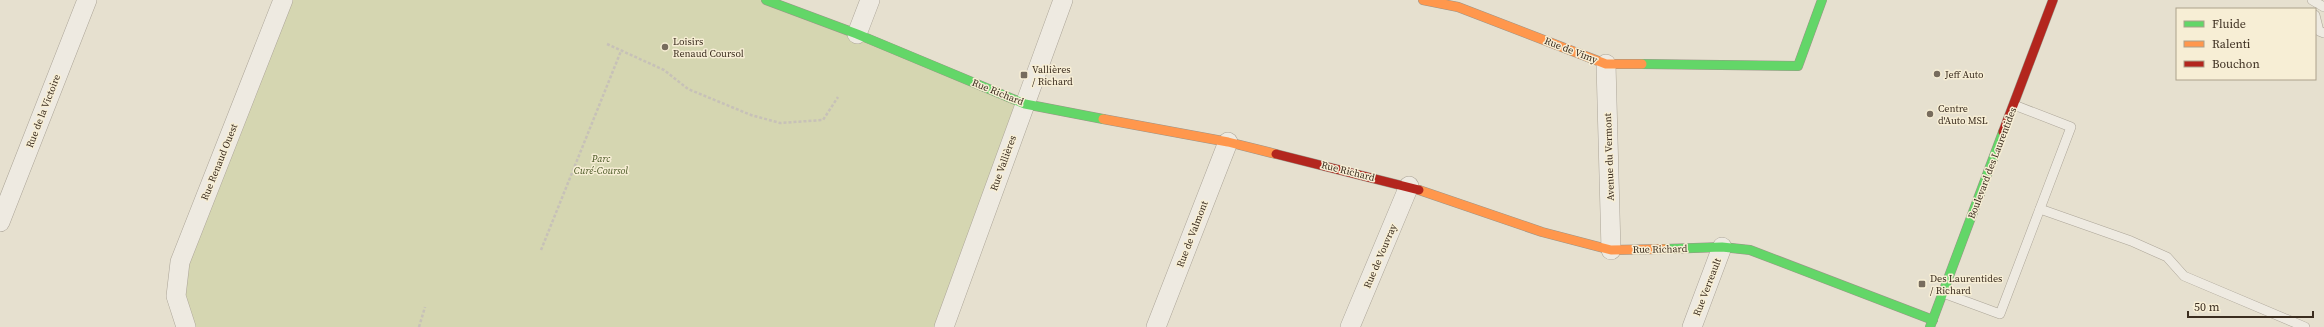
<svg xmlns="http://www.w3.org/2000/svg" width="2324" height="327" viewBox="0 0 2324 327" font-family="'Source Serif 4',serif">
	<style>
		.green { fill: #d5d6b1 }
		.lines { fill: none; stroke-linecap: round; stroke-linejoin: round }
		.lane-casing { stroke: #aca598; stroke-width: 10 }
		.street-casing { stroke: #aca598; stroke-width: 20 }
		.fast-casing { stroke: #9b9488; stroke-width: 10 }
		.slow-casing { stroke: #9b9488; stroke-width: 10 }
		.jam-casing { stroke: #9b9488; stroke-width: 10 }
		.path { stroke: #c7c1b8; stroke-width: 2.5; stroke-dasharray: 3 2; stroke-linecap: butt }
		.lane { stroke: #eeeae1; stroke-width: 9 }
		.street { stroke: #eeeae1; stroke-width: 19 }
		.fast { stroke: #63d668; stroke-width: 9 }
		.slow { stroke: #ff974d; stroke-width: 9 }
		.jam { stroke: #b3261e; stroke-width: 9 }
		.poi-dot { fill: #776c5d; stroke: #f7eed5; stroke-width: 1.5 }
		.labels { text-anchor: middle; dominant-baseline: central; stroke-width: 3; stroke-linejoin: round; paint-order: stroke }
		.poi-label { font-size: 10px; fill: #3b2d1f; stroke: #f7eed5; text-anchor: start }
		.street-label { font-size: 10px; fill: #3b2d1f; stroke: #f7eed5 }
		.park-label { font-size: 10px; font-style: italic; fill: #4a5825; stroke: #f7eed5 }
	</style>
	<rect width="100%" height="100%" fill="#e6e0cf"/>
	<polygon class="green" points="283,0 766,0 1025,104 944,327 186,327 180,262"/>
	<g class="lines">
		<defs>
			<g id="lane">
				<polyline points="2312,0 2324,7"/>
				<polyline points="2315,15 2319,31 2324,33"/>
				<polyline points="2040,209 2131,241 2167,257 2184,276 2305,327"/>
				<polyline points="1943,293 2000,314 2071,127 2014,105"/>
			</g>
			<g id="street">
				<polyline points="857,34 870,0"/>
				<polyline points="1606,64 1611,250"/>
				<polyline points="0,222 87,0"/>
				<polyline points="186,327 176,296 180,262 283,0"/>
				<polyline points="944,327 1063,0"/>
				<polyline points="1156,327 1228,142"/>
				<polyline points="1350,327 1409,186"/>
				<polyline points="1692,327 1722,247"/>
			</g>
			<g id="fast">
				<polyline points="766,0 857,34 1025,104 1103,119"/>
				<polyline points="1642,64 1798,66 1822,0"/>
				<polyline points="1665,249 1722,247 1750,250 1933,320"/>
				<polyline points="1930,327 2003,132"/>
			</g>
			<g id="slow">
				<polyline points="1423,0 1458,7 1606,64 1642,64"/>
				<polyline points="1103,119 1228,142 1276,154"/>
				<polyline points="1419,190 1542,232 1611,250 1665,249"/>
			</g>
			<g id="jam">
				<polyline points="2003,132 2053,0"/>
				<polyline points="1276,154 1419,190"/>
			</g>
		</defs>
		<use href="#lane" class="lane-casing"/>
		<use href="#street" class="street-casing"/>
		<use href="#fast" class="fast-casing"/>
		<use href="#slow" class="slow-casing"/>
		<use href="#jam" class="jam-casing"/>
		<g class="path">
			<polyline points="607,44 664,70 688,89 751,115 780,123 823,120 838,97"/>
			<polyline points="541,250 621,51"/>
			<polyline points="419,327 425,307"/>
		</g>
		<use href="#lane" class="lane"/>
		<use href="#street" class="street"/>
		<use href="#fast" class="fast"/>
		<use href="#slow" class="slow"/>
		<use href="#jam" class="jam"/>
	</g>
	<g class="poi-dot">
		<circle cx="665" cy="47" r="4"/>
		<circle cx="1937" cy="74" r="4"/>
		<rect x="1020" y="71" width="8" height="8" rx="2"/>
		<circle cx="1930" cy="114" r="4"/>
		<rect x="1918" y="280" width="8" height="8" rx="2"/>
	</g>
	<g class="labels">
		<g class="poi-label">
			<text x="673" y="41">Loisirs<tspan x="673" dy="12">Renaud Coursol</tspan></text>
			<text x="1032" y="69">Vallières<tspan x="1032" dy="12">/ Richard</tspan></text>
			<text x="1945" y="74">Jeff Auto</text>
			<text x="1938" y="108">Centre<tspan x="1938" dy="12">d'Auto MSL</tspan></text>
			<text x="1930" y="278">Des Laurentides<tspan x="1930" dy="12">/ Richard</tspan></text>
		</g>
		<g class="street-label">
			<text transform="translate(1571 50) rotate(21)">Rue de Vimy</text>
			<text transform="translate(998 92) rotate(22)">Rue Richard</text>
			<text transform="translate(43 111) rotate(-69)">Rue de la Victoire</text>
			<text transform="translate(1609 157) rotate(-92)">Avenue du Vermont</text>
			<text transform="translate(219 162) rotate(-68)">Rue Renaud Ouest</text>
			<text transform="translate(1003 163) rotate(-70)">Rue Vallières</text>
			<text transform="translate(1992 163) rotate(-69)">Boulevard des Laurentides</text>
			<text transform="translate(1348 171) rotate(14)">Rue Richard</text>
			<text transform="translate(1192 234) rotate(-69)">Rue de Valmont</text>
			<text transform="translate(1660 249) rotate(-1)">Rue Richard</text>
			<text transform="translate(1380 256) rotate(-67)">Rue de Vouvray</text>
			<text transform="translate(1707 287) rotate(-69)">Rue Verreault</text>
		</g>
		<g class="park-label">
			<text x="601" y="158">Parc<tspan x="601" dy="12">Curé-Coursol</tspan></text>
		</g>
	</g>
	<rect x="2176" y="8" width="140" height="72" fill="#f7eed5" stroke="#aca18c"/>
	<rect x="2184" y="21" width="20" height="6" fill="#63d668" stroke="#aca18c"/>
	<text x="2212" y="28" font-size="12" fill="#3b2d1f">Fluide</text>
	<rect x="2184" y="41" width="20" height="6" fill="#ff974d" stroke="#aca18c"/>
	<text x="2212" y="48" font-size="12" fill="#3b2d1f">Ralenti</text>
	<rect x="2184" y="61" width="20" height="6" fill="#b3261e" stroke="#aca18c"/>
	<text x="2212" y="68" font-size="12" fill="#3b2d1f">Bouchon</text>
	<path d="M2188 311v6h125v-6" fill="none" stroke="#3b2d1f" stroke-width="2"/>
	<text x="2194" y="311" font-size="12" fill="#3b2d1f" stroke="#f7eed5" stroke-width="3" paint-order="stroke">50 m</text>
</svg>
